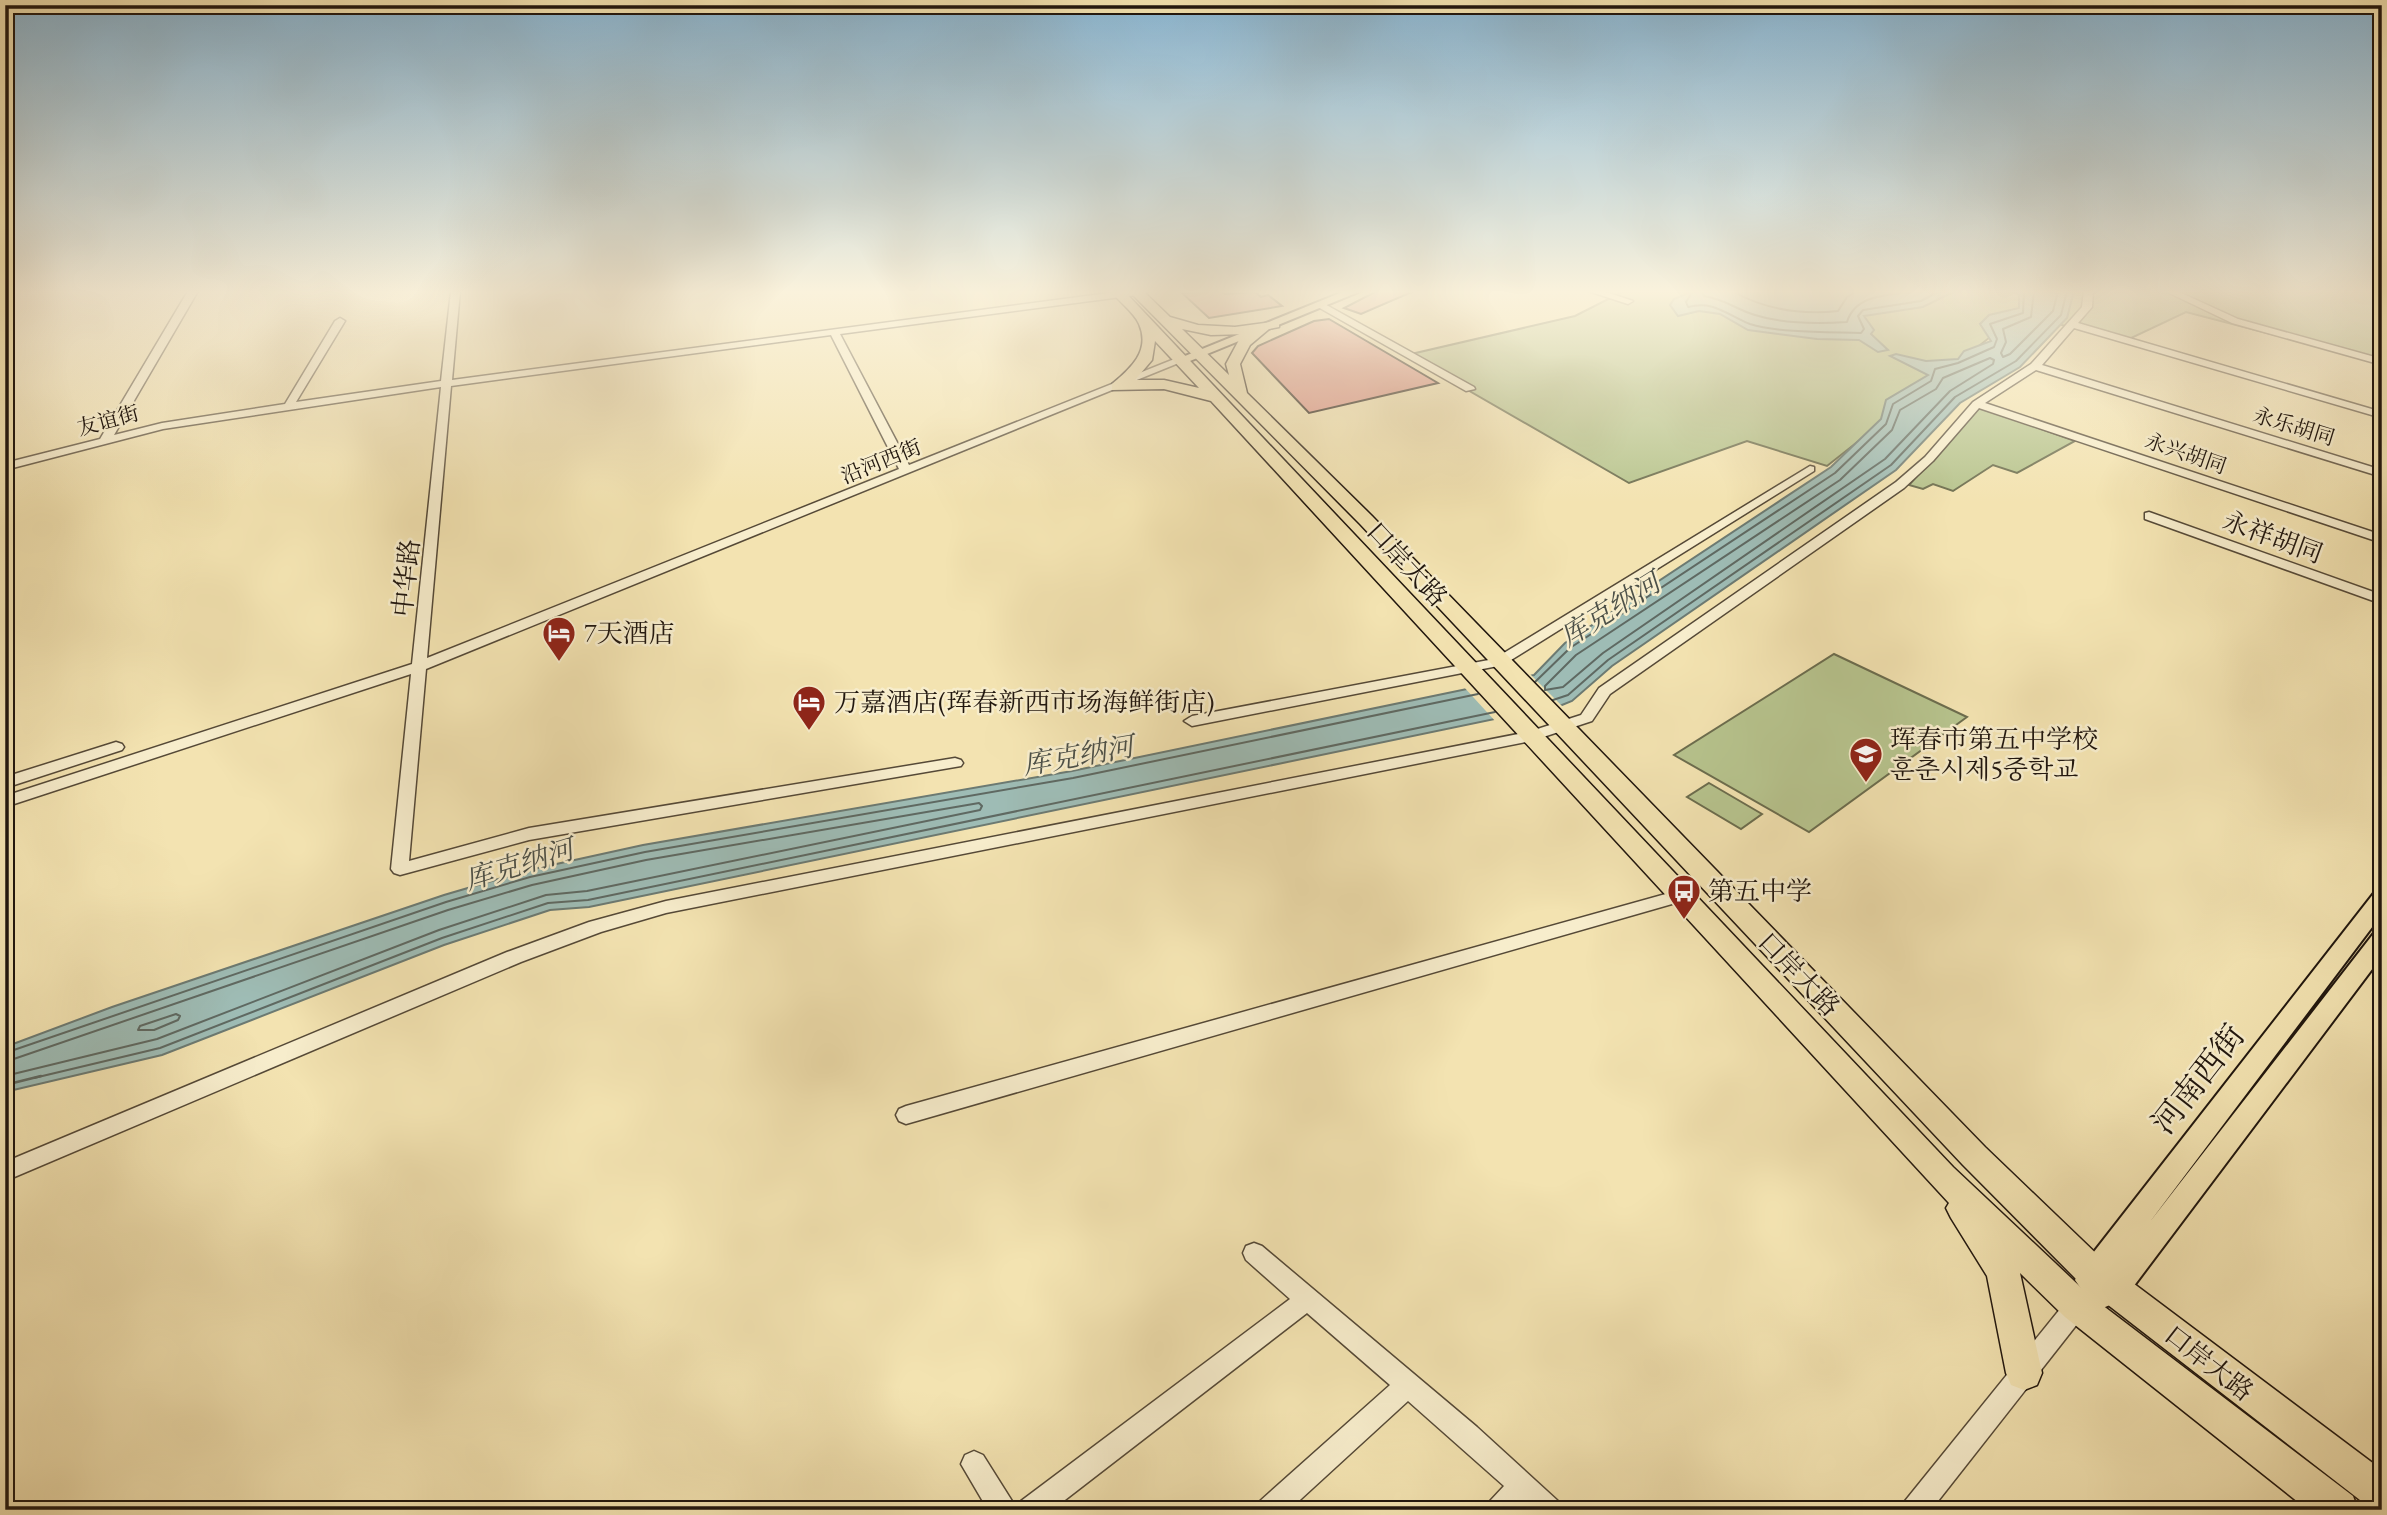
<svg xmlns="http://www.w3.org/2000/svg" width="2387" height="1515" viewBox="0 0 2387 1515" font-family="'EB Garamond','Noto Serif SC','Noto Serif KR',serif">
	<style>
		.green { fill: #b7c48e; stroke: #6c6d4e; stroke-width: 2 }
		.water { fill: #9ebcb5; stroke: #6c7a72; stroke-width: 2 }
		.pier { fill: #f3e3b1 }
		.lines { fill: none; stroke-linecap: round; stroke-linejoin: round }
		.shore-far1 { stroke: #5f6962; stroke-width: 2 }
		.shore { stroke: #5f6962; stroke-width: 2.5 }
		.building { fill: #e09386; stroke: #20160e; stroke-width: 2 }
		.minor-casing { stroke: #554937; stroke-width: 3 }
		.major-casing { stroke: #20160e; stroke-width: 4 }
		.highway-casing { stroke: #20160e; stroke-width: 3 }
		.minor { fill: #f7edcc; fill-rule: evenodd }
		.major { fill: #f3e3b1; fill-rule: evenodd }
		.highway { fill: #f3e3b1; fill-rule: evenodd }
		.labels { text-anchor: middle; dominant-baseline: central; stroke-width: 5; stroke-linejoin: round; paint-order: stroke }
		.far-street-label { font-size: 21px; fill: #20160e; stroke: #f7edcc }
		.street-label { font-size: 26px; fill: #20160e; stroke: #f7edcc }
		.poi-label { font-size: 26px; fill: #20160e; stroke: #f7edcc; text-anchor: start }
		.water-label { font-size: 28px; font-style: italic; fill: #4c5048; stroke: #f7edcc }
		.near-street-label { font-size: 32px; fill: #20160e; stroke: #f7edcc }
	</style>
	<rect width="100%" height="100%" fill="#f3e3b1"/>
	<filter id="stains"><feTurbulence type="fractalNoise" baseFrequency=".00286" numOctaves="4"/><feColorMatrix values="0 0 0 0 .2 0 0 0 0 .09 0 0 0 0 .02 0 0 0 .5 -.17"/></filter>
	<radialGradient id="worn" r=".72"><stop offset=".6" stop-color="#630" stop-opacity="0"/><stop offset="1" stop-color="#630" stop-opacity=".3"/></radialGradient>
	<g class="green">
		<polygon points="1624,291 2382,291 2382,363 2186,312 2127,340 2018,315 1827,466 1747,441 1629,483 1407,355 1575,316"/>
		<polygon points="1979,407 2075,441 2017,473 1993,465 1953,491 1933,484 1923,489 1909,485"/>
		<polygon points="1834,654 1967,717 1809,832 1674,755"/>
		<polygon points="1709,783 1762,814 1741,829 1687,797"/>
	</g>
	<g class="water">
		<polygon points="1693,291 1955,291 1923,307 1864,316 1874,330 1871,334 1888,350 1878,352 1859,340 1817,339 1748,330 1720,314 1699,311 1678,316 1670,305 1674,299"/>
		<polygon points="2011,291 2074,291 2067,318 2020,367 1960,403 1896,470 1612,666 1572,701 1562,705 589,907 550,910 444,945 162,1055 5,1092 5,1047 112,1007 444,895 529,870 643,845 1072,771 1534,675 1565,643 1831,467 1881,419 1886,400 1928,375 1890,356 1896,354 1926,361 1958,359 1964,351 1991,341 1980,324 1989,315 2019,308 2019,295"/>
	</g>
	<polygon class="pier" points="1528,672 1564,708 1496,722 1463,686"/>
	<g class="lines">
		<g class="shore-far1">
			<path d="M1693 291 1686 302 1688 307C1714 300 1727 315 1750 324 1778 333 1831 332 1861 333L1864 329 1858 316 1863 310 1921 301 1940 291"/>
			<path d="M1702 291 1704 296C1727 300 1735 309 1755 315 1783 324 1818 324 1847 322 1856 292 1894 295 1921 291"/>
			<path d="M1732 291C1764 309 1801 315 1838 311L1847 297 1857 291"/>
			<polyline points="2034,291 2031,317 2003,329 2006,342 2001,353 2003,357 2010,354 2053,311 2058,291"/>
			<polygon points="1990,358 1994,360 1993,364 1950,391 1885,459 1603,653 1563,687 1545,690 1545,686 1576,655 1840,480 1892,430 1900,410 1936,389 1943,378"/>
			<polyline points="1535,682 1570,648 1835,473 1886,424 1893,404 1931,381 1935,369 1958,363 1994,347 1997,339 1990,324 2023,313 2024,291"/>
			<polyline points="1553,700 1568,695 1608,660 1891,465 1955,397 2016,361 2061,315 2067,291"/>
			<polygon points="176,1014 180,1016 178,1020 154,1030 138,1030 140,1026"/>
			<polyline points="5,1053 446,902 530,877 645,852 1073,778 1478,694"/>
			<polyline points="5,1062 448,910 532,885 646,860 979,803 982,806 980,810 587,891 546,895 439,930 157,1039 5,1076"/>
			<polyline points="34,1078 160,1048 442,938 548,903 588,900 1495,712"/>
		</g>
		<polyline class="shore" points="5,1085 41,1076"/>
	</g>
	<g class="building">
		<polygon points="1221,291 1225,294 1255,292 1261,297 1268,295 1282,306 1209,318 1182,293"/>
		<polygon points="1377,291 1414,291 1361,314 1344,308"/>
		<polygon points="1329,319 1438,383 1309,413 1252,353 1258,346 1314,321"/>
	</g>
	<g class="lines">
		<defs>
			<g id="minor">
				<path d="M188 291H198L114 435 162 423 285 404 335 321 340 318 345 321 296 402 441 381 451 291H460L452 380 1124 291H1148L1144 294 840 334 909 465 1177 358 1186 360 426 669 409 861 529 828 955 758 961 760 963 763 961 766 529 840 400 875 394 873 391 869 411 674 5 807V796L412 664 441 387 163 429 5 470V463L100 439ZM831 335 899 469 427 658 451 386Z"/>
				<polygon points="1588,291 1603,291 1633,301 1628,304"/>
				<polygon points="2084,291 2093,291 2092,307 2078,323 2382,412 2382,418 2074,328 2042,365 2382,470 2382,477 2036,370 1985,403 2382,535 2382,543 1979,408 1933,461 1904,488 1610,694 1592,721 1531,741 666,913 601,932 521,962 5,1181 5,1162 507,952 589,922 666,901 1528,732 1581,715 1599,688 1896,482 1925,457 1973,402 2031,364 2082,307"/>
				<polygon points="2165,291 2177,291 2238,319 2382,359 2382,365 2232,323"/>
				<polygon points="1321,302 1474,387 1475,389 1466,391 1318,307 1316,305"/>
				<polygon points="1810,466 1814,467 1814,471 1503,665 1192,726 1184,721 1192,716 1494,659"/>
				<polygon points="2149,512 2382,595 2382,604 2145,519 2145,513"/>
				<polygon points="116,742 122,744 124,747 122,750 5,788 5,777"/>
				<polygon points="1680,890 1686,892 1689,896 1686,900 906,1124 899,1121 896,1115 899,1109 906,1106"/>
				<polygon points="1254,1243 1262,1246 1477,1427 1558,1501 1562,1510 1529,1510 1523,1504 1518,1510 1486,1510 1490,1501 1504,1486 1408,1401 1289,1510 1256,1510 1260,1501 1390,1385 1307,1313 1052,1510 988,1510 961,1464 965,1455 974,1451 983,1455 1017,1509 1021,1501 1290,1299 1246,1260 1243,1253 1246,1246"/>
				<polygon points="2077,1295 2085,1298 2089,1306 2085,1314 1931,1510 1901,1510 1905,1501 2069,1298"/>
			</g>
			<g id="major">
				<polygon points="1345,291 1361,291 1185,363 1175,360"/>
				<polygon points="2382,891 2382,914 2149,1223 2374,933 2382,931 2382,956 2124,1299 2077,1319 2067,1315 2063,1306 2067,1297 2082,1290 2075,1280 2079,1271 2374,893"/>
			</g>
			<g id="highway">
				<path d="M1111 291H1124L1953 1167 2089 1295 2353 1496 2358 1510H2308L2065 1317 2020 1273 2042 1373 2037 1385 2024 1390 2011 1385 2006 1373 1987 1276 1951 1218 1946 1208 1949 1203 1211 401 1164 389 1112 390V384C1130 369 1151 351 1139 324 1134 312 1118 301 1111 291ZM1155 341 1199 388 1164 380H1135L1152 360Z"/>
				<path d="M1129 291H1143L1170 317 1198 325 1235 327 1279 321V327L1269 329 1250 345 1240 364 1247 393 1372 516 1985 1147 2105 1262 2382 1470V1510L2369 1507 2081 1284 1963 1165 1360 524ZM1182 329 1211 335 1248 334 1239 340 1226 364 1229 375Z"/>
			</g>
		</defs>
		<use href="#minor" class="minor-casing"/>
		<use href="#major" class="major-casing"/>
		<use href="#highway" class="highway-casing"/>
		<use href="#minor" class="minor"/>
		<use href="#major" class="major"/>
		<use href="#highway" class="highway"/>
	</g>
	<linearGradient id="sky" x2="0" y2="1"><stop stop-color="#8ab7d4"/><stop offset="0.58" stop-color="#faf2dc"/><stop offset="1" stop-color="#faf2dc" stop-opacity="0"/></linearGradient>
	<rect width="2387" height="503" fill="url(#sky)"/>
	<defs>
		<symbol id="hotel-pin" viewBox="-11 -11 22 30"><path d="M0 17L-7.5 6A9.5 9.5 0 1 1 7.5 6Z" fill="#8f2418" stroke="#f7edcc"/><path d="M-6-4.5h1.5V1H6V5H4.5V3h-9V5H-6ZM-4 0a1.8 1.8 0 1 1 3.6 0ZM.5 0V-2.5h3Q6-2.5 6 0Z" fill="#fff"/></symbol>
		<symbol id="school-pin" viewBox="-11 -11 22 30"><path d="M0 17L-7.5 6A9.5 9.5 0 1 1 7.5 6Z" fill="#8f2418" stroke="#f7edcc"/><path d="M0-5L7-2L0 1L-7-2ZM-4 1L0 2.5L4 1V4Q0 6-4 4Z" fill="#fff"/></symbol>
		<symbol id="bus-pin" viewBox="-11 -11 22 30"><path d="M0 17L-7.5 6A9.5 9.5 0 1 1 7.5 6Z" fill="#8f2418" stroke="#f7edcc"/><path d="M-5-6H5V4H4V6H2V4H-2V6H-4V4H-5ZM-3.5-4V0h7V-4ZM-3.5 1.2v1.5H-2V1.2ZM2 1.2v1.5H3.5V1.2Z" fill="#fff"/></symbol>
	</defs>
	<g fill-rule="evenodd">
		<use href="#hotel-pin" x="540" y="614" width="38" height="52"/>
		<use href="#hotel-pin" x="790" y="683" width="38" height="52"/>
		<use href="#school-pin" x="1847" y="735" width="38" height="52"/>
		<use href="#bus-pin" x="1665" y="872" width="38" height="52"/>
	</g>
	<g class="labels">
		<g class="far-street-label">
			<text transform="translate(108 420) rotate(-15)">友谊街</text>
			<text transform="translate(2294 426) rotate(17)">永乐胡同</text>
			<text transform="translate(2186 453) rotate(19)">永兴胡同</text>
			<text transform="translate(881 461) rotate(-22)">沿河西街</text>
		</g>
		<g class="street-label">
			<text transform="translate(2273 537) rotate(20)">永祥胡同</text>
			<text transform="translate(1407 564) rotate(47)">口岸大路</text>
			<text transform="translate(406 578) rotate(-84)">中华路</text>
			<text transform="translate(1799 974) rotate(46)">口岸大路</text>
			<text transform="translate(2209 1363) rotate(38)">口岸大路</text>
		</g>
		<g class="poi-label">
			<text x="584" y="633">7天酒店</text>
			<text x="834" y="702">万嘉酒店(珲春新西市场海鲜街店)</text>
			<text x="1890" y="739">珲春市第五中学校<tspan x="1890" dy="30">훈춘시제5중학교</tspan></text>
			<text x="1708" y="891">第五中学</text>
		</g>
		<g class="water-label">
			<text transform="translate(1610 609) rotate(-32)">库克纳河</text>
			<text transform="translate(1078 755) rotate(-10)">库克纳河</text>
			<text transform="translate(519 864) rotate(-17)">库克纳河</text>
		</g>
		<g class="near-street-label">
			<text transform="translate(2198 1079) rotate(-52)">河南西街</text>
		</g>
	</g>
	<rect width="2387" height="1515" fill="none" stroke="#f3e3b1" stroke-width="28"/>
	<rect x="7" y="7" width="2373" height="1501" fill="none" stroke="#20160e" stroke-width="3.5"/>
	<rect x="14" y="14" width="2359" height="1487" fill="none" stroke="#20160e" stroke-width="2"/>
	<rect width="100%" height="100%" filter="url(#stains)"/>
	<rect width="100%" height="100%" fill="url(#worn)"/>
</svg>
